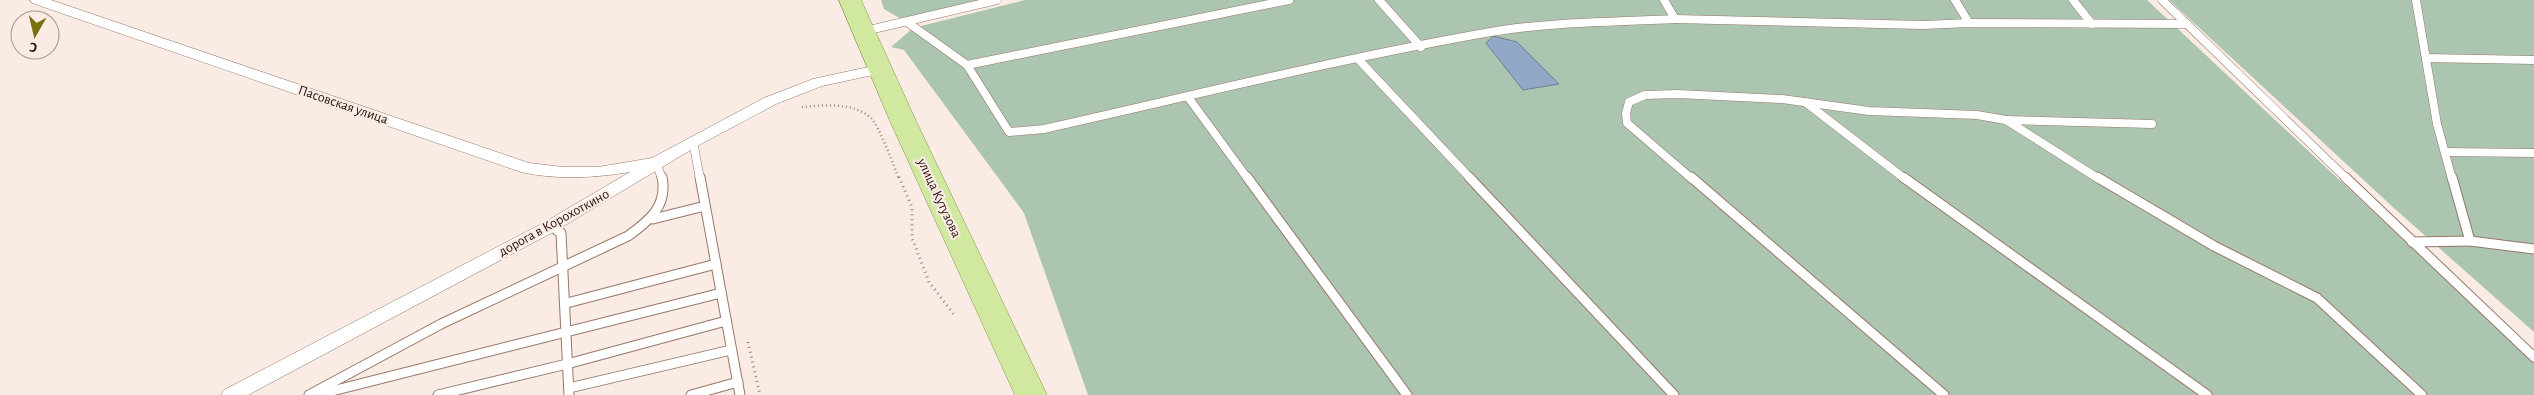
<svg xmlns="http://www.w3.org/2000/svg" width="2534" height="395" viewBox="0 0 2534 395" font-family="'Alegreya Sans',sans-serif">
	<style>
		.green { fill: #abc5b1 }
		.water { fill: #91a9c6; stroke: #6f7d8f }
		.lines { fill: none; stroke-linecap: round; stroke-linejoin: round }
		.lane-far1-casing { stroke: #967766; stroke-width: 9 }
		.lane-casing { stroke: #967766; stroke-width: 11 }
		.street-casing { stroke: #967766; stroke-width: 1 }
		.primary-casing { stroke: #809444; stroke-width: 1 }
		.path-far1 { stroke: #968981; stroke-width: 2.5; stroke-dasharray: 1 3; stroke-linecap: butt }
		.path { stroke: #968981; stroke-width: 3; stroke-dasharray: 1 4; stroke-linecap: butt }
		.lane-far1 { stroke: #fff; stroke-width: 8 }
		.lane { stroke: #fff; stroke-width: 9 }
		.street { fill: #fff; fill-rule: evenodd }
		.primary { fill: #d1e8a0; fill-rule: evenodd }
		.labels { text-anchor: middle; dominant-baseline: central; stroke-width: 4.5; stroke-linejoin: round; paint-order: stroke }
		.street-label { font-size: 14px; fill: #21150e; stroke: #faece4 }
	</style>
	<rect width="100%" height="100%" fill="#faece4"/>
	<g class="green">
		<polygon points="881,0 981,0 903,20 884,9"/>
		<polygon points="1025,0 2147,0 2534,362 2534,395 1088,395 1024,213 904,50 891,47 913,28"/>
		<polygon points="2169,0 2534,0 2534,332 2395,209"/>
	</g>
	<polygon class="water" points="1493,36 1517,42 1559,84 1523,90 1486,43"/>
	<g class="lines">
		<defs>
			<g id="lane-far1">
				<polyline points="1379,0 1421,47"/>
				<polyline points="1955,0 1969,23"/>
				<polyline points="2073,0 2092,24"/>
				<polyline points="2162,0 2347,179"/>
				<polyline points="2416,0 2437,124 2452,179"/>
				<polyline points="1675,19 1923,25 1969,23 2187,24"/>
				<path d="M907 22 967 65 1009 132 1044 129C1192 96 1341 58 1491 32 1548 22 1616 22 1675 19L1664 0"/>
				<polyline points="865,31 997,0"/>
				<polyline points="2426,58 2534,60"/>
				<polyline points="1358,59 1471,179"/>
				<polyline points="967,65 1289,0"/>
				<polyline points="1188,97 1248,179"/>
				<polyline points="1805,102 1905,179"/>
				<polyline points="693,141 700,179"/>
				<polyline points="2445,152 2534,153"/>
				<polyline points="656,162 662,179"/>
				<polyline points="1692,179 1627,123 1626,113 1629,102 1645,95 1678,94 1782,99 1869,111 1977,115 2006,120"/>
				<polyline points="2099,179 2006,120 2152,124"/>
			</g>
			<g id="lane">
				<polyline points="700,177 740,395"/>
				<polyline points="1247,177 1407,395"/>
				<polyline points="1469,177 1674,395"/>
				<polyline points="1691,177 1944,395"/>
				<polyline points="1903,177 2207,395"/>
				<polyline points="2097,177 2214,246 2317,298 2422,395"/>
				<polyline points="2345,177 2534,357"/>
				<polyline points="653,219 705,206"/>
				<polyline points="551,226 561,233 569,395"/>
				<polyline points="2470,241 2534,249"/>
				<polyline points="2412,242 2470,241 2452,177"/>
				<polyline points="567,303 716,264"/>
				<polyline points="569,388 731,350"/>
				<path d="M309 395 441 324 628 236C649 221 668 206 662 177"/>
				<polyline points="316,395 721,293"/>
				<polyline points="438,395 567,364 726,321"/>
				<polyline points="691,395 738,382"/>
			</g>
			<path id="street" d="M30 0H51L529 163 563 167H598L652 158 764 98 813 79 882 64 890 69 887 72 822 86 776 104 699 145 557 230 248 395H221L224 390 545 222 630 172C594 178 557 180 521 172L32 3Z"/>
			<polygon id="primary" points="839,0 861,0 916,121 1047,395 1015,395 890,121"/>
		</defs>
		<use href="#lane-far1" class="lane-far1-casing"/>
		<use href="#lane" class="lane-casing"/>
		<use href="#street" class="street-casing"/>
		<use href="#primary" class="primary-casing"/>
		<path class="path-far1" d="M802 107C824 105 853 102 871 118 879 125 894 167 899 179"/>
		<g class="path">
			<polyline points="899,177 912,207 912,238 929,282 955,316"/>
			<polyline points="748,342 760,395"/>
		</g>
		<use href="#lane-far1" class="lane-far1"/>
		<use href="#lane" class="lane"/>
		<use href="#street" class="street"/>
		<use href="#primary" class="primary"/>
	</g>
	<g class="labels">
		<g class="street-label">
			<text transform="translate(343 105) rotate(19)">Пасовская улица</text>
			<text transform="translate(939 198) rotate(65)">улица Кутузова</text>
			<text transform="translate(554 223) rotate(-29)">дорога в Корохоткино</text>
		</g>
	</g>
	<g transform="translate(35 35) rotate(188)"><circle r="24" fill="#faece4" stroke="#a3968e"/>
	<path d="M0-4L9 19L0 12L-9 19Z" fill="#787112"/>
	<text y="-8" font-size="14" font-weight="bold" text-anchor="middle" fill="#21150e">С</text>
	</g>
</svg>
